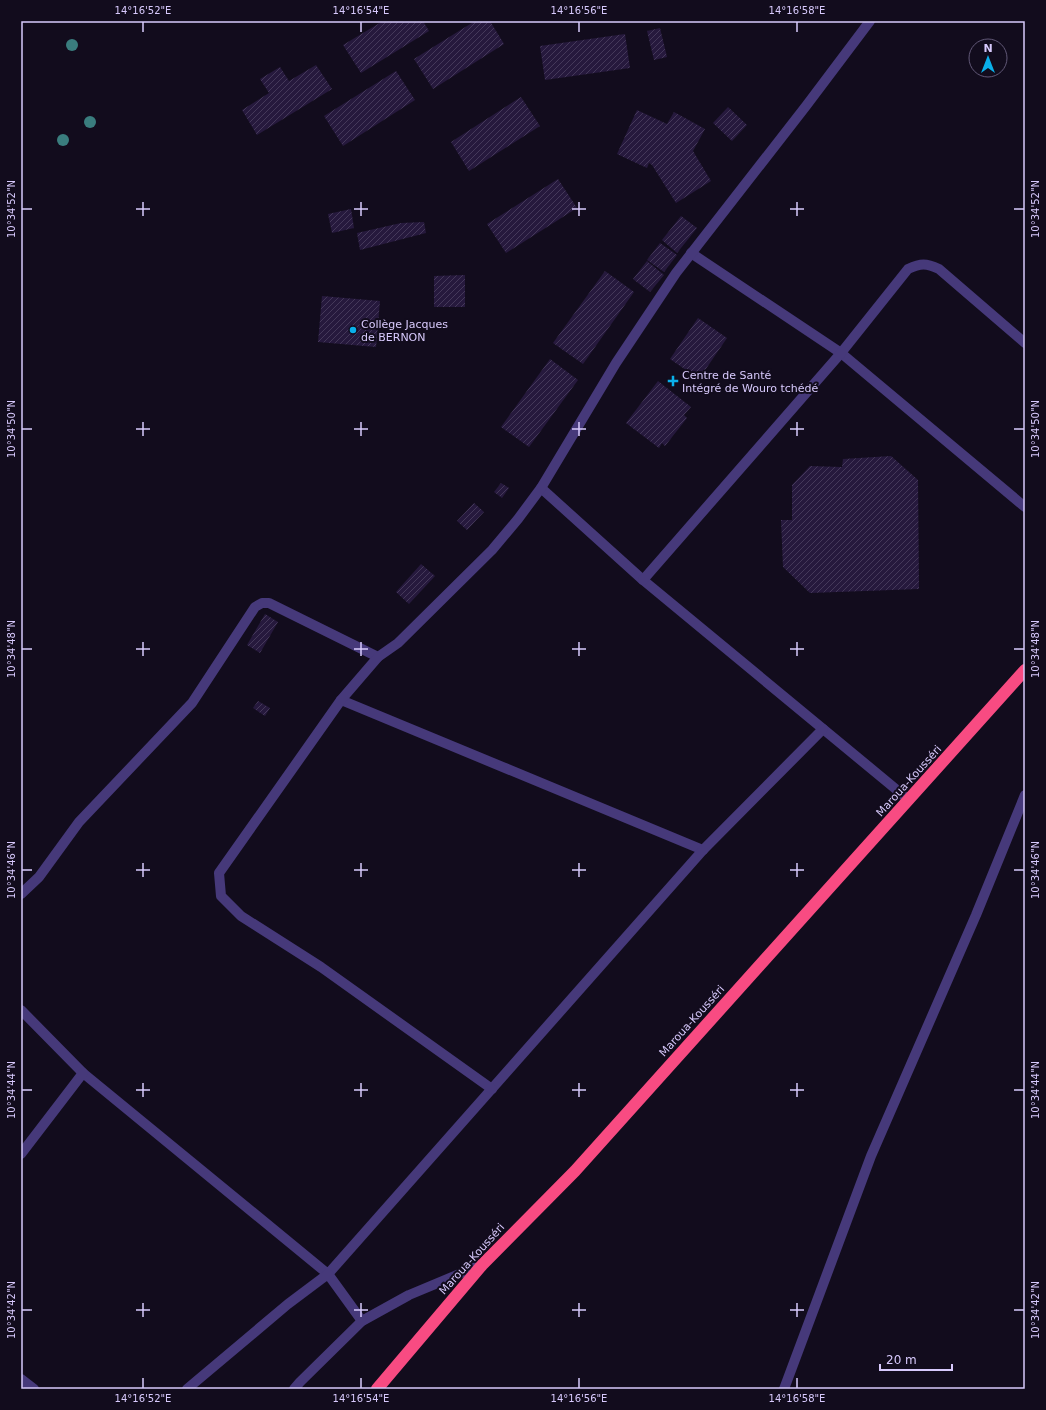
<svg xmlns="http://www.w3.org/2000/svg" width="1046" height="1410" viewBox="0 0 1046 1410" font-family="'DejaVu Sans',sans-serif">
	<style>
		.building { fill: url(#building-hatch) }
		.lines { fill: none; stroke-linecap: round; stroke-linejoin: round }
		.minor { stroke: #46397a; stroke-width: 10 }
		.highway { stroke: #f84b82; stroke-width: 12 }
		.tree { fill: #3a7d7e }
		.ticks { fill: none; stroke: #d8cafd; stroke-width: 1.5 }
		.poi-dot { fill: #0ab0ea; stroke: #120c1d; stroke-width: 1.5 }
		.labels { text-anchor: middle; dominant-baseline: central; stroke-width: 4; stroke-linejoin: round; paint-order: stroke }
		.poi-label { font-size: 11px; fill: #d8cafd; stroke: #120c1d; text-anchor: start }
		.street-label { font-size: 11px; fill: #d8cafd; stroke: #120c1d }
		.neatline { fill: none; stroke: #d8cafd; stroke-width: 1.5 }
		.ticks-label { font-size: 10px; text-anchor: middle; fill: #d8cafd }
	</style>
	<defs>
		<pattern id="building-hatch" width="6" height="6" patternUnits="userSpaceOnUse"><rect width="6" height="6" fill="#26193d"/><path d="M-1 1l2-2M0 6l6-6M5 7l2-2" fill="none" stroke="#45395a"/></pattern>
	</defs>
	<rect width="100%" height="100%" fill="#120c1d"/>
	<g class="building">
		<polygon points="383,21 423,21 429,31 361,73 343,45"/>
		<polygon points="475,21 490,21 504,44 433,89 414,59"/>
		<polygon points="660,28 667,57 654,60 647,31"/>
		<polygon points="625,34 630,68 545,80 540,46"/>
		<polygon points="316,65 332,89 257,135 242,110 269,93 260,79 280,67 289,81"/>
		<polygon points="396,71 415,100 343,146 324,116"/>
		<polygon points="521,97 540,126 469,171 451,142"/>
		<polygon points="728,107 747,125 732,141 713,123"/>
		<polygon points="637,110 667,124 674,112 705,129 693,151 711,181 676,203 652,165 649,163 647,168 617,154"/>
		<polygon points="558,179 577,208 506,253 487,224"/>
		<polygon points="351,209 354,228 332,233 328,214"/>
		<polygon points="681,216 697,228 677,253 662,240"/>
		<polygon points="424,222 426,233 360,250 357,233 401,223"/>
		<polygon points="660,243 677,255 664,272 647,260"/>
		<polygon points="647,261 664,275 650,292 633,279"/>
		<polygon points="605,271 634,292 583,364 553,343"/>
		<polygon points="465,275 465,307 434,307 434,276"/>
		<polygon points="322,296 380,301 376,347 318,342"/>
		<polygon points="698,318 727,338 699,379 670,359"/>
		<polygon points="550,359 578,380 529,447 501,427"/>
		<polygon points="658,381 691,407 684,415 687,418 665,446 662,443 659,448 626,423"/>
		<polygon points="891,456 918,480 919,589 810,593 783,567 781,520 792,520 792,485 810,466 842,467 843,459"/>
		<polygon points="501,483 509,488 502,498 494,492"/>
		<polygon points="474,503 484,512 467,530 457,521"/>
		<polygon points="421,564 435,576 409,604 396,592"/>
		<polygon points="265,614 278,622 260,653 247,645"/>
		<polygon points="258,701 270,708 265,716 253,708"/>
	</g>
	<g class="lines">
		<g class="minor">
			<polyline points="691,253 841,353 1025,507"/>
			<polyline points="541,488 643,580 909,800"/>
			<path d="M643 580 841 353 908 269C921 263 926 263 939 269L1025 343"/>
			<polyline points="341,700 703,850"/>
			<polyline points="21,894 39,877 79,822 192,703 255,607 262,603 269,603 378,657"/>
			<polyline points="21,1010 83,1073 328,1274 703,850 823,729"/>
			<polyline points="492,1089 321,967 241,916 221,896 219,873 341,700 378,657 398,643 492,550 518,519 541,488 616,363 676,273 806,106 870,21"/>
			<polyline points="21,1154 83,1073"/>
			<polyline points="21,1379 34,1389"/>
			<polyline points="187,1389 288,1304 328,1274 362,1321"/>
			<polyline points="294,1389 300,1382 362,1321 409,1295 481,1265"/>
			<polyline points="784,1389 871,1156 976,915 1025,795"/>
		</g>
		<polyline class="highway" points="377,1389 482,1265 575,1171 1025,670"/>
	</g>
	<g class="tree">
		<circle cx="72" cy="45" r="6"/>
		<circle cx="90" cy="122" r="6"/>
		<circle cx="63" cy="140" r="6"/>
	</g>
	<path class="ticks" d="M143 22V32M361 22V32M579 22V32M797 22V32M143 202V216M361 202V216M579 202V216M797 202V216M22 209H32M136 209H150M354 209H368M572 209H586M790 209H804M1014 209H1024M143 422V436M361 422V436M579 422V436M797 422V436M22 429H32M136 429H150M354 429H368M572 429H586M790 429H804M1014 429H1024M143 642V656M361 642V656M579 642V656M797 642V656M22 649H32M136 649H150M354 649H368M572 649H586M790 649H804M1014 649H1024M143 863V877M361 863V877M579 863V877M797 863V877M22 870H32M136 870H150M354 870H368M572 870H586M790 870H804M1014 870H1024M143 1083V1097M361 1083V1097M579 1083V1097M797 1083V1097M22 1090H32M136 1090H150M354 1090H368M572 1090H586M790 1090H804M1014 1090H1024M143 1303V1317M361 1303V1317M579 1303V1317M797 1303V1317M22 1310H32M136 1310H150M354 1310H368M572 1310H586M790 1310H804M1014 1310H1024M143 1378V1388M361 1378V1388M579 1378V1388M797 1378V1388"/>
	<g class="poi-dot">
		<circle cx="353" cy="330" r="4"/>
		<path d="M671 375h4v4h4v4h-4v4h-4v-4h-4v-4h4z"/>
	</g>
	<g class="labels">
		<g class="poi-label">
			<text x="361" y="324">Collège Jacques<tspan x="361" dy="13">de BERNON</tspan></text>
			<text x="682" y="375">Centre de Santé<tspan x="682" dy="13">Intégré de Wouro tchédé</tspan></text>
		</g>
		<g class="street-label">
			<text transform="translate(909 781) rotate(-48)">Maroua-Kousséri</text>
			<text transform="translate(692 1021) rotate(-48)">Maroua-Kousséri</text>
			<text transform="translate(472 1259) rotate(-48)">Maroua-Kousséri</text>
		</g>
	</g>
	<rect width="1046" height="1410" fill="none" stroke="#120c1d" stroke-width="44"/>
	<g transform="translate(988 58)"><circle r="19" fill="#120c1d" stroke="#615877"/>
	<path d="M0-3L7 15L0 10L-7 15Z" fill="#0ab0ea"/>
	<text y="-6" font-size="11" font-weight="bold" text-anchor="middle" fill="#d8cafd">N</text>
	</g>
	<path d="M880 1364v6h72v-6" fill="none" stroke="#d8cafd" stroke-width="2"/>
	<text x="886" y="1364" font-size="12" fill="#d8cafd" stroke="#120c1d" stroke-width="3" paint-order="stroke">20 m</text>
	<rect x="22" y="22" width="1002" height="1366" class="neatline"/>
	<g class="ticks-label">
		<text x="143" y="14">14°16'52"E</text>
		<text x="361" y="14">14°16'54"E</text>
		<text x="579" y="14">14°16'56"E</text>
		<text x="797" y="14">14°16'58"E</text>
		<text transform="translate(11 209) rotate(-90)" y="4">10°34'52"N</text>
		<text transform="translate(1035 209) rotate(-90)" y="4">10°34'52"N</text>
		<text transform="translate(11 429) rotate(-90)" y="4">10°34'50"N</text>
		<text transform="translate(1035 429) rotate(-90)" y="4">10°34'50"N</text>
		<text transform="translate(11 649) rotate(-90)" y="4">10°34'48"N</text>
		<text transform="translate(1035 649) rotate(-90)" y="4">10°34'48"N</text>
		<text transform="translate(11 870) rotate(-90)" y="4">10°34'46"N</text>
		<text transform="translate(1035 870) rotate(-90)" y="4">10°34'46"N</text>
		<text transform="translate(11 1090) rotate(-90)" y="4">10°34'44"N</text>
		<text transform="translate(1035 1090) rotate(-90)" y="4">10°34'44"N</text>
		<text transform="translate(11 1310) rotate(-90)" y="4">10°34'42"N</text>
		<text transform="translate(1035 1310) rotate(-90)" y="4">10°34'42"N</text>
		<text x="143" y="1402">14°16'52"E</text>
		<text x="361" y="1402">14°16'54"E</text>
		<text x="579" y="1402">14°16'56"E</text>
		<text x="797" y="1402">14°16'58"E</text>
	</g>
</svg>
